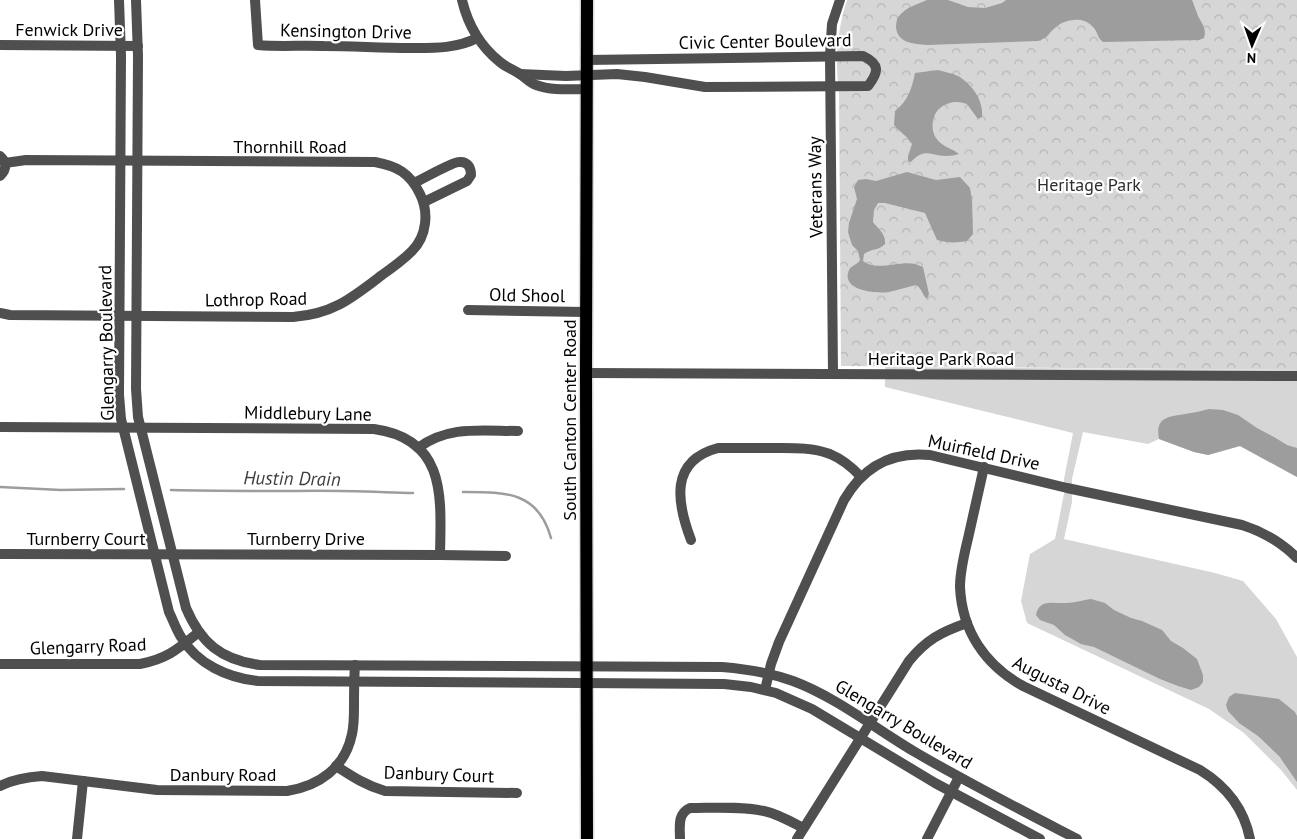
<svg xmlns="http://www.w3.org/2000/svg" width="1297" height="839" viewBox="0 0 1297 839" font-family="'PT Sans',sans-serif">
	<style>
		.green { fill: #d6d6d6 }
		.park { fill: url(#park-crowns) }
		.water { fill: #9d9d9d }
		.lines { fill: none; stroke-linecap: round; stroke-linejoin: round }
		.stream { stroke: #9d9d9d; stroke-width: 2.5 }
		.major-casing { stroke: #dbdbdb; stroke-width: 15 }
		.minor { stroke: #4f4f4f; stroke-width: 10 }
		.major { stroke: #000; stroke-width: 12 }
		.labels { text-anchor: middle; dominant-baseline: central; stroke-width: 4.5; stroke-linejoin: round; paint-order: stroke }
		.street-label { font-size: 18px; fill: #000; stroke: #fff }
		.park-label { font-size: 18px; fill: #2d2d2d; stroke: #fff }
		.water-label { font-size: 19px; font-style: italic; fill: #3e3e3e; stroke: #fff }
	</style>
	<defs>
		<pattern id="park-crowns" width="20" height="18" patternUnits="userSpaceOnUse" patternTransform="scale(1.25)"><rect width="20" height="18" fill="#d6d6d6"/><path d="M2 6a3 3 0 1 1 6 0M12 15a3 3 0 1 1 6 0" fill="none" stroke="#b6b6b6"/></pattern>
	</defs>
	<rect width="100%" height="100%" fill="#fff"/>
	<polygon class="green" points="885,367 1297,370 1297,477 1240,446 1208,455 1194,452 1159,439 1148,444 1083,432 1072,479 1072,502 1064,539 1215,573 1243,581 1276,619 1297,657 1297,790 1281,770 1244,733 1209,709 1027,623 1021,601 1030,554 1055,539 1064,494 1064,479 1073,433 885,387"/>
	<path class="park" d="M847 0H1297V370L841 366 839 92C835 61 837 30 847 0Z"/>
	<g class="water">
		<path d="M927 0H948L968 7 985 8 1002 3 1006 0H1192C1194 5 1196 10 1198 16 1202 24 1207 29 1204 38L1199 40 1103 42C1097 38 1098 31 1092 26 1083 16 1065 19 1056 27 1047 34 1050 37 1038 41L927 45C914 44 897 43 896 27 896 23 897 18 899 16 906 7 918 4 927 0Z"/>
		<path d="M938 70C944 72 952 73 958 76 972 84 984 101 982 117L978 119 967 104C960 102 954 101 947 104 933 108 929 127 936 138 942 147 952 148 959 154 955 155 951 156 946 156 930 156 925 147 911 162L908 161V156L912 144C906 134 901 134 894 125L895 111C908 101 912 88 915 73Z"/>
		<path d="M907 172 936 180 960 177 970 188 972 200 973 234 967 241C956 243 948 243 937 240L925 213 885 203H878L874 210 873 222C879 230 886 234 885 244 878 251 872 248 864 254L863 261C876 272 901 260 915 264 918 265 920 266 923 267L929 294 927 299C922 295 922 288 916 285 907 287 898 290 889 292 877 294 840 291 849 270 852 265 857 265 860 260L858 251 852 245 848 232 849 223 857 199 854 187 858 180 866 179 876 181Z"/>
		<path d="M1209 409 1223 410 1238 415 1257 428 1274 437 1287 445 1297 448V477L1240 446 1208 455 1194 452 1159 439C1155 417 1168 417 1185 414 1193 413 1201 411 1209 409Z"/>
		<path d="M1091 599 1105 603 1114 610 1131 618 1142 621 1162 630 1171 641 1183 648 1197 659 1203 675V682L1199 687 1191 690 1178 686 1160 679 1094 647 1081 644 1065 635 1054 625 1040 620 1036 615C1039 598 1054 604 1066 603 1074 603 1083 600 1091 599Z"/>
		<polygon points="1235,693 1279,699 1295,712 1297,716 1297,782 1279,756 1258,736 1239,723 1228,711 1226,705 1229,697"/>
	</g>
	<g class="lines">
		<g class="stream">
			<polyline points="0,487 61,490 124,489"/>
			<path d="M171 490C213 491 256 491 298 491 336 490 375 492 413 493"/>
			<path d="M463 492C505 492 538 491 551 538"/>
		</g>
		<defs>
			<polyline id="major" points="587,839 586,373 587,0"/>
		</defs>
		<use href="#major" class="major-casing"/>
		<g class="minor">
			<path d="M119 0 121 56 119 395 121 419 169 612C173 620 176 629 181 637 197 664 228 678 258 681L724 684 751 687 776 693 812 709 935 783 1040 839"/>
			<path d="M136 0 138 56 136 389 138 417 186 608C201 643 221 660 260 665L722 667C746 669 771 673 793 681 836 697 876 729 915 752 968 783 1023 811 1077 839"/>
			<path d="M255 0 258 45C280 47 302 45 324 46 352 46 381 48 409 48 432 48 456 49 477 38"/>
			<path d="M462 0C468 25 480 46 500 62 506 67 514 70 520 74 526 78 530 83 536 85 552 91 570 89 587 89"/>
			<polyline points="0,45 138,46"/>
			<path d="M520 74 566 76 617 74 645 77 705 87 868 86C879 72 880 64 863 56L587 60"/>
			<path d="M0 156C7 162 7 169 0 176"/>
			<path d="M414 183C423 179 452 162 459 162 468 161 471 168 471 175L467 181 424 202"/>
			<polyline points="468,310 586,312"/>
			<path d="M0 313 10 315 293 317C333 314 352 298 382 275 392 268 403 260 412 251 427 236 429 212 420 194 410 173 397 166 375 162L26 160 5 163"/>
			<polyline points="586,373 1297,376"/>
			<polyline points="833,374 830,56 832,24 840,0"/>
			<path d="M0 427 374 429C447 439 441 498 440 555"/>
			<path d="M418 448C448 425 483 431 518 431"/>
			<path d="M984 467C979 490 974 512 969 534 965 552 960 569 960 587 962 631 985 665 1023 686L1200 770C1226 786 1244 808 1250 839"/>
			<path d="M691 540C677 503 669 461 718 448 736 448 754 448 772 448 791 448 811 447 830 454 842 459 852 467 861 477"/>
			<polyline points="0,554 440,555 506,556"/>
			<path d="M0 664H140C167 659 178 649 199 632"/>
			<path d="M765 690 771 664 779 642 844 500C863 467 891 451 930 455L1067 488 1242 525C1264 532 1281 542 1297 558"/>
			<path d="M336 766C353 777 365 785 385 791L517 793"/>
			<path d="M0 786C14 779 27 777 42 776L157 790 287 791C319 786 345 768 352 734 354 725 354 716 354 707 354 693 354 679 355 665"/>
			<polyline points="77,839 83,781"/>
			<path d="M680 839C680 827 677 814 690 808 714 808 740 806 764 811 778 814 790 821 803 828"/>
			<path d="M797 839 909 661C926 640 941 632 967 623"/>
			<polyline points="927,839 959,777"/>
		</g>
		<use href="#major" class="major"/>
	</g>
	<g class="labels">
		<g class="street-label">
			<text x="69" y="29">Fenwick Drive</text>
			<text transform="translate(346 31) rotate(1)">Kensington Drive</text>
			<text transform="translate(765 41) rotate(-1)">Civic Center Boulevard</text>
			<text x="290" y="146">Thornhill Road</text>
			<text transform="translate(815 187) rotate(-91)">Veterans Way</text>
			<text transform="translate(527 295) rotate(1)">Old Shool</text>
			<text transform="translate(256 299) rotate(-1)">Lothrop Road</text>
			<text transform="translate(106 343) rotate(-91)">Glengarry Boulevard</text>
			<text x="941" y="358">Heritage Park Road</text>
			<text transform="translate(308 413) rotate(1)">Middlebury Lane</text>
			<text transform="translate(569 420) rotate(-90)">South Canton Center Road</text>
			<text transform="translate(984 452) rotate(12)">Muirfield Drive</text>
			<text x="86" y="538">Turnberry Court</text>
			<text x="306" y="538">Turnberry Drive</text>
			<text transform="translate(88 646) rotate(-2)">Glengarry Road</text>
			<text transform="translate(1062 685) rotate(27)">Augusta Drive</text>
			<text transform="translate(904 724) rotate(31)">Glengarry Boulevard</text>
			<text x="223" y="774">Danbury Road</text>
			<text transform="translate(439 774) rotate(2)">Danbury Court</text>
		</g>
		<g class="park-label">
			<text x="1089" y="184">Heritage Park</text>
		</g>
		<g class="water-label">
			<text transform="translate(292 478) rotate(1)">Hustin Drain</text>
		</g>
	</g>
	<g transform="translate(1252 45) rotate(182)" stroke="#ffffff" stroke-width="4" paint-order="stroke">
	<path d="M0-4L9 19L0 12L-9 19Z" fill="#000000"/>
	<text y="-8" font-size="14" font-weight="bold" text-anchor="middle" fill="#000000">N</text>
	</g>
</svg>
